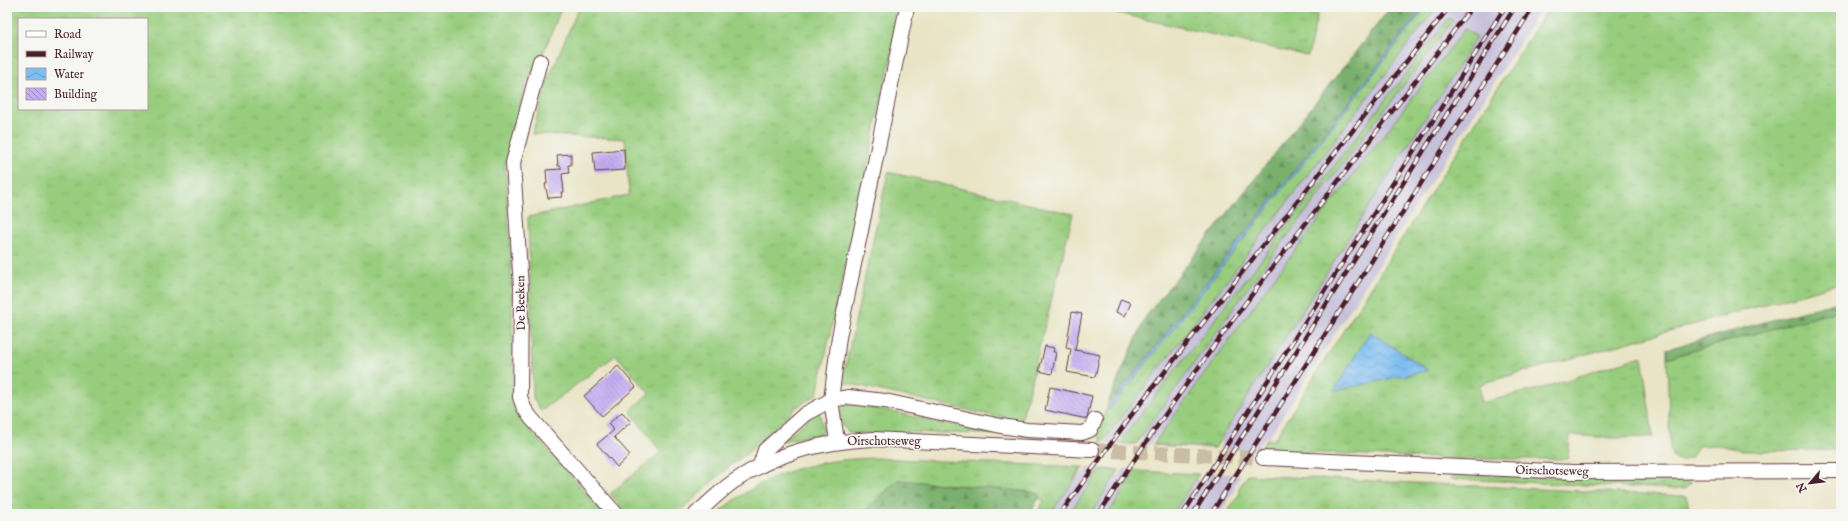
<svg xmlns="http://www.w3.org/2000/svg" width="1848" height="521" viewBox="0 0 1848 521" font-family="'IM FELL English',serif">
	<style>
		.railway { fill: #c6c0d9 }
		.grass { fill: url(#grass-tufts); stroke: #717654; fill-rule: evenodd }
		.forest { fill: url(#forest-firs); stroke: #62684c }
		.water { fill: url(#water-waves); stroke: #646e8e }
		.building { fill: url(#building-back-hatch) }
		.lines { fill: none; stroke-linecap: round; stroke-linejoin: round }
		.minor-tunnel { stroke: #c9bda6; stroke-width: 14; stroke-dasharray: 14 7; stroke-linecap: butt }
		.minor-casing { stroke: #623d42; stroke-width: 16 }
		.minor { stroke: #fff; stroke-width: 14 }
		.rail-casing { stroke: #4a1f2b; stroke-width: 4.5 }
		.rail { stroke: #f6f6f2; stroke-width: 3; stroke-dasharray: 9; stroke-linecap: butt }
		.labels { text-anchor: middle; dominant-baseline: central; stroke-width: 3.5; stroke-linejoin: round; paint-order: stroke }
		.street-label { font-size: 12px; fill: #4a1f2b; stroke: #f6f6f2 }
	</style>
	<defs>
		<pattern id="grass-tufts" width="24" height="20" patternUnits="userSpaceOnUse"><rect width="24" height="20" fill="#98cd7e"/><path d="M3 7l-1-3M5 7V3M7 7l1-3M15 17l-1-3M17 17v-4M19 17l1-3" fill="none" stroke="#84b06d"/></pattern>
		<pattern id="forest-firs" width="22" height="20" patternUnits="userSpaceOnUse"><rect width="22" height="20" fill="#7ab06d"/><path d="M5 1l3.5 6h-7zM16 11l3.5 6h-7z" fill="#668f5a"/></pattern>
		<pattern id="water-waves" width="16" height="10" patternUnits="userSpaceOnUse"><rect width="16" height="10" fill="#7dbef2"/><path d="M0 5q4-4 8 0t8 0" fill="none" stroke="#689ac4"/></pattern>
		<pattern id="building-back-hatch" width="6" height="6" patternUnits="userSpaceOnUse"><rect width="6" height="6" fill="#c2acf3"/><path d="M-1 5l2 2M0 0l6 6M5-1l2 2" fill="none" stroke="#a08bc5"/></pattern>
	</defs>
	<rect width="100%" height="100%" fill="#f6f6f2"/>
	<filter id="ink" filterUnits="userSpaceOnUse"><feTurbulence type="fractalNoise" baseFrequency=".025" numOctaves="2"/><feDisplacementMap in="SourceGraphic" scale="8" xChannelSelector="R" yChannelSelector="G"/><feConvolveMatrix kernelMatrix="1 2 1 2 8 2 1 2 1" color-interpolation-filters="sRGB"/></filter>
	<filter id="wash" filterUnits="userSpaceOnUse"><feTurbulence type="fractalNoise" baseFrequency=".012" numOctaves="4" result="noise"/><feDisplacementMap in="SourceGraphic" scale="16" xChannelSelector="R" yChannelSelector="G"/><feGaussianBlur stdDeviation="0.9" result="paint"/><feColorMatrix in="noise" values="0 0 0 0 0 0 0 0 0 0 0 0 0 0 0 0 0 1.4 0 .05"/><feComposite in="paint" operator="in"/></filter>
	<g filter="url(#wash)">
		<rect width="100%" height="100%" fill="#e9e4c5"/>
		<g class="railway">
			<polygon points="1437,7 1542,7 1268,439 1265,437 1256,450 1219,449 1222,443 1220,441 1214,449 1154,446 1156,440 1154,438 1149,445 1139,445 1143,439 1141,437 1135,445 1118,444 1122,438 1120,437 1115,444 1105,443 1109,437 1107,436 1127,407"/>
			<polygon points="1087,468 1097,468 1093,473 1096,476 1069,514 1050,514 1080,472 1083,474"/>
			<polygon points="1124,468 1133,469 1129,475 1131,477 1108,514 1091,514 1116,475 1119,476"/>
			<polygon points="1204,472 1241,475 1233,487 1235,489 1220,514 1173,514 1196,479 1199,481"/>
		</g>
		<g class="grass">
			<path d="M7 7H562L542 56 526 83 505 165 511 260 514 412 605 514H7ZM19 19H147V109H19Z"/>
			<polygon points="579,7 902,7 817,394 797,407 751,450 725,470 677,514 627,514 610,494 661,452 630,411 649,393 616,355 541,411 533,398 528,217 629,195 625,139 532,134 548,80"/>
			<polygon points="1090,7 1319,7 1308,56"/>
			<polygon points="1426,7 1437,7 1102,443 1100,443 1101,440 1096,430 1097,424 1101,425 1109,400 1112,402 1108,409 1110,409"/>
			<polygon points="1549,7 1841,7 1841,283 1480,384 1481,403 1542,388 1642,356 1653,437 1613,438 1570,435 1568,459 1451,459 1260,450 1267,439 1274,440"/>
			<polygon points="1449,18 1453,21 1258,274 1136,444 1118,444"/>
			<polygon points="1465,29 1477,37 1215,448 1153,445 1271,282"/>
			<polygon points="888,172 1073,214 1021,422 842,382"/>
			<polygon points="1841,310 1841,450 1746,451 1718,445 1698,446 1691,458 1681,461 1673,457 1670,449 1667,358"/>
			<polygon points="848,402 994,434 892,432 892,434 850,433 842,426 840,411"/>
			<polygon points="819,411 824,431 821,434 781,441"/>
			<path d="M874 458 1081 467 1073 480 1082 467H1084L1050 514H1036L1044 501 1039 498 1038 493 898 480 862 514H717C767 472 810 460 874 458Z"/>
			<polygon points="1100,469 1119,470 1091,514 1069,514"/>
			<polygon points="1136,470 1137,471 1199,474 1173,514 1108,514"/>
			<path d="M1452 474C1532 478 1612 476 1692 482L1685 489H1675L1451 479Z"/>
			<polygon points="1248,475 1686,496 1691,514 1226,514 1240,493 1239,488"/>
		</g>
		<g class="forest">
			<polygon points="1391,7 1424,7 1112,402 1109,400 1146,316"/>
			<polygon points="1841,301 1841,310 1667,358 1667,349"/>
			<polygon points="898,480 1032,492 1038,493 1039,498 1030,514 862,514"/>
		</g>
		<g class="water">
			<polygon points="1424,7 1426,7 1110,409 1108,409 1112,402"/>
			<polygon points="1370,332 1428,370 1334,391"/>
		</g>
		<g id="blocks">
			<g class="building">
				<polygon points="624,149 625,170 595,172 593,152"/>
				<polygon points="571,154 571,165 568,165 569,173 562,174 564,192 561,192 562,197 548,198 545,184 547,184 546,170 561,169 561,166 558,166 557,155"/>
				<polygon points="1121,299 1131,303 1125,316 1116,312"/>
				<polygon points="1072,312 1082,314 1075,350 1100,355 1095,377 1067,372 1071,349 1066,348"/>
				<polygon points="1045,346 1054,348 1053,352 1056,352 1052,374 1039,371"/>
				<polygon points="618,366 636,387 602,416 584,396"/>
				<polygon points="1050,387 1092,396 1087,419 1045,410"/>
				<polygon points="622,412 631,422 614,437 630,455 617,467 597,444 614,430 608,424"/>
			</g>
		</g>
	</g>
	<g filter="url(#ink)">
		<use href="#blocks" fill-opacity="0" stroke="#623d42" stroke-width="1"/>
		<g class="lines">
			<polyline class="minor-tunnel" points="1092,450 1263,458"/>
			<defs>
				<g id="minor">
					<polyline points="540,61 513,163 521,288 520,397 524,408 531,418 616,514"/>
					<polyline points="837,441 831,400 839,337 907,7"/>
					<polyline points="1263,458 1572,472 1841,471"/>
					<polyline points="760,465 765,450 805,414 831,400 849,397 885,401 1001,426 1027,430 1082,433 1090,430 1095,420"/>
					<path d="M696 514C708 504 720 491 733 482 777 452 821 442 873 439L1092 450"/>
				</g>
			</defs>
			<use href="#minor" class="minor-casing"/>
			<use href="#minor" class="minor"/>
			<defs>
				<g id="rail">
					<polyline points="1060,514 1133,413 1205,320 1449,7"/>
					<path d="M1099 514C1211 337 1346 174 1472 7"/>
					<polyline points="1183,514 1505,7"/>
					<polyline points="1193,514 1515,7"/>
					<polyline points="1211,514 1533,7"/>
				</g>
			</defs>
			<use href="#rail" class="rail-casing"/>
			<use href="#rail" class="rail"/>
		</g>
	</g>
	<g class="labels">
		<g class="street-label">
			<text transform="translate(521 303) rotate(-91)">De Beeken</text>
			<text x="884" y="441">Oirschotseweg</text>
			<text transform="translate(1552 471) rotate(1)">Oirschotseweg</text>
		</g>
	</g>
	<rect width="1848" height="521" fill="none" stroke="#f6f6f2" stroke-width="24"/>
	<rect x="18" y="18" width="130" height="92" fill="#f6f6f2" stroke="#b1a0a2"/>
	<rect x="26" y="31" width="20" height="6" fill="#ffffff" stroke="#b1a0a2"/>
	<text x="54" y="38" font-size="12" fill="#4a1f2b">Road</text>
	<rect x="26" y="51" width="20" height="6" fill="#4a1f2b" stroke="#b1a0a2"/>
	<text x="54" y="58" font-size="12" fill="#4a1f2b">Railway</text>
	<rect x="26" y="68" width="20" height="12" fill="url(#water-waves)" stroke="#b1a0a2"/>
	<text x="54" y="78" font-size="12" fill="#4a1f2b">Water</text>
	<rect x="26" y="88" width="20" height="12" fill="url(#building-back-hatch)" stroke="#b1a0a2"/>
	<text x="54" y="98" font-size="12" fill="#4a1f2b">Building</text>
	<g transform="translate(1810 483) rotate(242)" stroke="#f6f6f2" stroke-width="3" paint-order="stroke">
	<path d="M0-3L7 15L0 10L-7 15Z" fill="#4a1f2b"/>
	<text y="-6" font-size="11" font-weight="bold" text-anchor="middle" fill="#4a1f2b">N</text>
	</g>
</svg>
